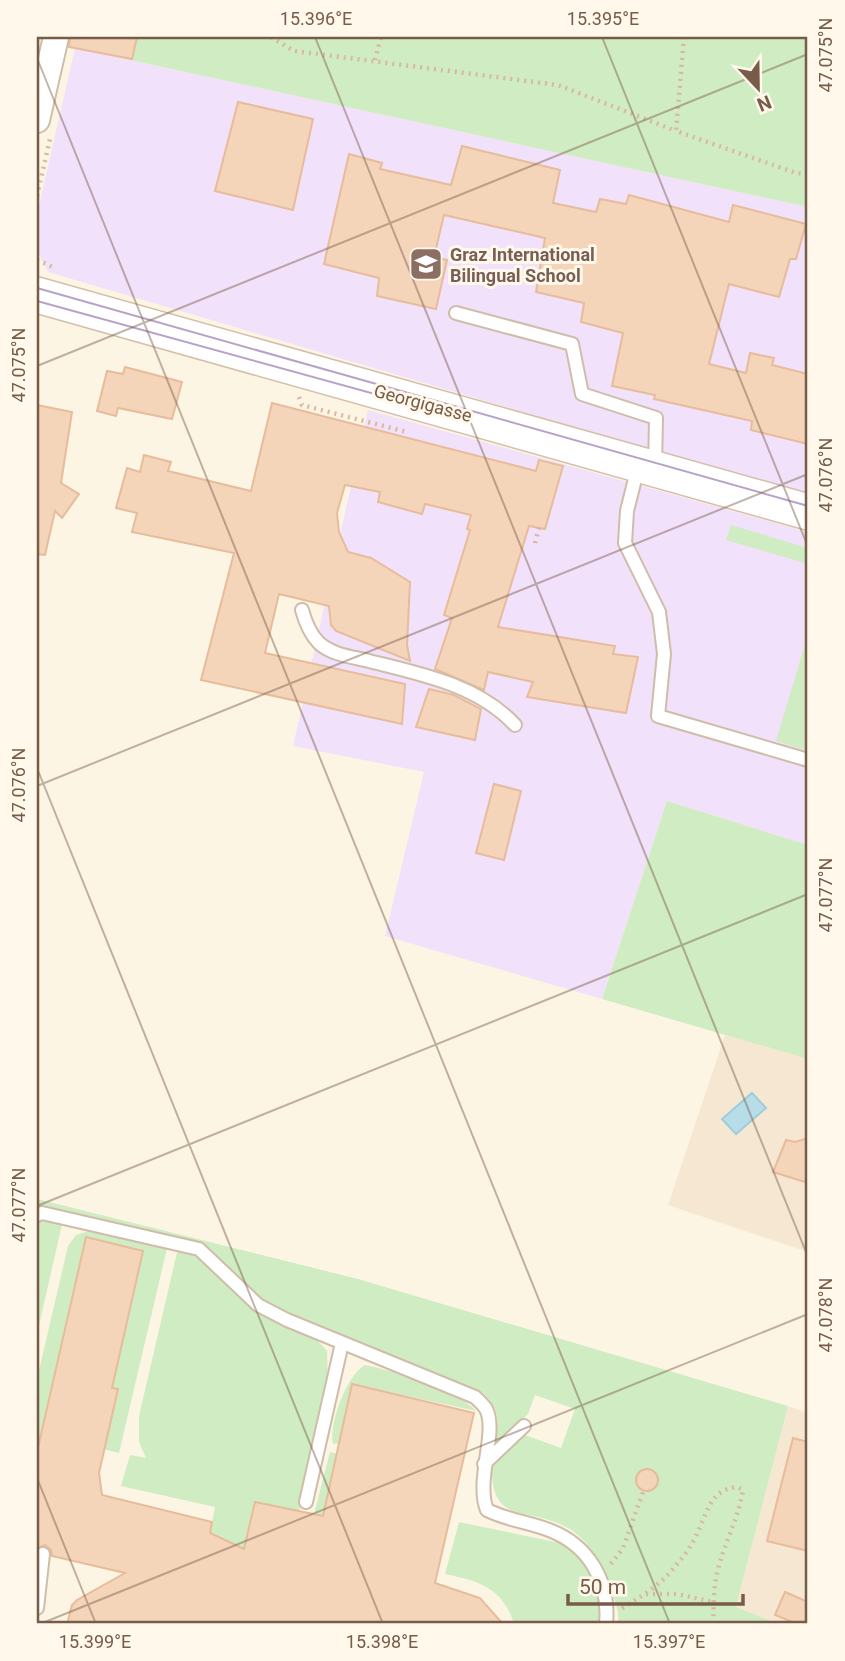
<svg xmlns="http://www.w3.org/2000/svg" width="845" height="1661" viewBox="0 0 845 1661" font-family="Roboto,sans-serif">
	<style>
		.residential { fill: #f5e7d2 }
		.education { fill: #f2e1fa }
		.green { fill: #d0ecc2 }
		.water { fill: #b7dee8; stroke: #9dcdda; stroke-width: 2 }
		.building { fill: #f4d5ba; stroke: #e7bc9a; stroke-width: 2 }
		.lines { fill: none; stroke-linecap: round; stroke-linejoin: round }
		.lane-casing { stroke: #cfbdaa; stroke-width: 16 }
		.street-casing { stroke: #cfbdaa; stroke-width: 28 }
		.secondary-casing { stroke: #d5bfaa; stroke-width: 38 }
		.path { stroke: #d9b89d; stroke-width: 4.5; stroke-dasharray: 2 5; stroke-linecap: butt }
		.lane { stroke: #fff; stroke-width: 12 }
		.street { stroke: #fff; stroke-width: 24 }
		.secondary { stroke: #fff; stroke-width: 35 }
		.tram { stroke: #b8a2c8; stroke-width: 2 }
		.ticks { fill: none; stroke: #775c48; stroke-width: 2; stroke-opacity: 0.45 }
		.labels { text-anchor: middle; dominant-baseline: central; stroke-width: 6; stroke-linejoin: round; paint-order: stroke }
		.education-label { font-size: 18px; font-weight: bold; fill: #785e54; stroke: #fff8eb; text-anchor: start }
		.street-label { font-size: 18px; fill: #775c48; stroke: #fff8eb }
		.neatline { fill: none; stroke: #775c48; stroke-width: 2.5 }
		.ticks-label { font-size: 18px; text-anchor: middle; fill: #775c48 }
	</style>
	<rect width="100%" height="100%" fill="#fdf5e4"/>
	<g class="residential">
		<polygon points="725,1035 808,1059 808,1252 668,1205"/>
		<polygon points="788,1406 808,1413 808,1624 778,1624 736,1608"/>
	</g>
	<g class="education">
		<polygon points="75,48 808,207 808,496 48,272 37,250 37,214"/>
		<polygon points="368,410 808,532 808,845 667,801 602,999 385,936 424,772 293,746"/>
	</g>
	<g class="green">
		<polygon points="77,37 808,37 808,207 75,48"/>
		<polygon points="731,525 808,548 808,564 726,540"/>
		<polygon points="808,634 808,751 776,741"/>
		<polygon points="667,801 808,845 808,1059 602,999"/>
		<path d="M37 1199 358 1279 788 1406 736 1607 778 1624H618C620 1610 613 1595 608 1582 599 1558 586 1536 562 1525 525 1507 491 1524 492 1467L525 1435 561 1448 575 1409 535 1395 528 1414 494 1447C499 1424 501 1410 483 1393L259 1300 211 1255 37 1212Z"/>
		<polygon points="37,1218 63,1220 37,1334"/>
		<polygon points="92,1230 168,1244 119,1453 103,1449 118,1390 112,1388 143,1252 86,1237 37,1452 37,1379 68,1246 76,1235"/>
		<path d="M178 1248C217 1263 239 1300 275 1322 293 1333 314 1332 327 1351L328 1379 299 1513 255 1502 239 1570 228 1542 219 1539 206 1553 215 1507 121 1486 130 1455 146 1458 139 1442V1416Z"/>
		<path d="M365 1365C388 1369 463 1393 476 1411L352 1384 339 1443 333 1444C329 1423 346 1376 365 1365Z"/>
		<polygon points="330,1452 337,1454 320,1530 317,1529 314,1514"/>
		<path d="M459 1522 560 1543C592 1560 601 1589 600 1624H514C503 1588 479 1581 445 1574Z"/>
	</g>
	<polygon class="water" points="752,1093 766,1108 736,1134 722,1119"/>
	<g class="building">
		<polygon points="70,37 137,37 132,59 69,47"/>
		<polygon points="238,102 313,119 293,210 215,191"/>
		<polygon points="462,146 560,170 553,203 596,212 600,199 626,204 629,195 729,222 733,205 806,224 796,259 790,259 779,297 729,284 709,364 746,373 750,353 774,358 772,365 808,374 808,444 751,430 752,421 654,399 655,395 612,386 623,333 581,322 584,303 536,292 545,238 444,215 434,257 447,260 436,309 377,296 379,278 324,264 349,154 382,163 380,169 451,185"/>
		<polygon points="125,367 182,382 172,419 118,408 116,416 97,411 107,371 123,374"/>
		<polygon points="272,403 536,471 539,460 563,466 545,529 529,526 498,627 615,646 613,654 638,657 626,713 527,697 533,682 488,672 484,690 435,669 452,618 444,615 470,530 467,529 471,515 425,504 422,514 378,502 380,492 345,485 337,513 339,532 348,552 371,558 410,582 407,645 410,661 336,631 331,625 329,606 279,594 265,653 405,684 402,724 201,680 234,553 132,532 137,513 116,508 127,468 140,472 144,455 171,462 168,471 251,491"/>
		<polygon points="37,405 72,412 61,483 79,494 62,518 55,511 45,555 37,554"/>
		<polygon points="429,689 454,695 481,709 475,740 416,727"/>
		<polygon points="494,784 521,791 504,860 476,853"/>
		<polygon points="808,1138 808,1183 773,1172 786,1140 795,1142"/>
		<polygon points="86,1237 143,1251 112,1388 118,1389 99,1473 102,1495 212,1522 210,1533 244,1549 255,1502 323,1516 352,1384 474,1413 435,1583 480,1598 503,1624 67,1624 72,1605 77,1600 125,1573 52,1556 51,1550 45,1545 37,1548 37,1452"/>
		<polygon points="793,1438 808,1442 808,1551 767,1541"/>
		<circle cx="647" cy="1480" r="11"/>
		<polygon points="785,1592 808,1602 808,1624 797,1624 775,1615"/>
	</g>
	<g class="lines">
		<defs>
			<g id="lane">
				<polyline points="456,313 572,344 582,394 656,418 655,468"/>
				<polyline points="638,467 627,511 625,543 659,612 664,654 658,716 808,760"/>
				<path d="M302 610C305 621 310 634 319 643 332 655 353 657 369 661 421 674 478 685 515 725"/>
				<path d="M37 1215 42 1213 199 1249 258 1305 287 1320 475 1397C478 1400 484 1405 486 1409 498 1432 475 1480 487 1510 507 1520 528 1522 549 1530 589 1545 610 1582 606 1624"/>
				<polyline points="484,1464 524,1426"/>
				<polyline points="306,1502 342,1343"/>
				<polyline points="37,1608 43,1554"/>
			</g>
			<polyline id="street" points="37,120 56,37"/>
			<polyline id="secondary" points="37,295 808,512"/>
		</defs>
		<use href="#lane" class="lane-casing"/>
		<use href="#street" class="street-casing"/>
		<use href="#secondary" class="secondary-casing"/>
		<g class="path">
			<polyline points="271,37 294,51 558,85 676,131"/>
			<polyline points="684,37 676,131 796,173 808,174"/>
			<polyline points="375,60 381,37"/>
			<polyline points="37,196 50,139"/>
			<polyline points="37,260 55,268"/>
			<polyline points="299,397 302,405 407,432"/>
			<polyline points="535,543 539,528"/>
			<polyline points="611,1564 623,1548 643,1492"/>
			<polyline points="646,1594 677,1594 713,1602"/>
			<path d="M622 1608C643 1596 662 1584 677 1564 686 1554 695 1540 700 1527 709 1507 712 1490 737 1487L743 1490C738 1519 725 1542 718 1569 713 1588 714 1606 713 1624"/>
		</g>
		<use href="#lane" class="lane"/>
		<use href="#street" class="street"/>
		<use href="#secondary" class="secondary"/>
		<g class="tram">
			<polyline points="37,288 808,506"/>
			<polyline points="37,301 462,418"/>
		</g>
	</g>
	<path class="ticks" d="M315 37 808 1257M602 37 808 547M37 58 670 1624M37 366 808 54M37 768 383 1624M37 786 808 474M37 1206 808 894M37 1478 96 1624M40 1624 808 1314"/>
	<defs>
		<symbol id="school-square" viewBox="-11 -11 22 22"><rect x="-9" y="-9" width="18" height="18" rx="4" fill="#8d6e63" stroke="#fff8eb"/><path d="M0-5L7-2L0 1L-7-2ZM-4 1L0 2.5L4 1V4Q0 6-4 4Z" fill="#fff"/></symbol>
	</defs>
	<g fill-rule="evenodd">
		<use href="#school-square" x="407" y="245" width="38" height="38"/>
	</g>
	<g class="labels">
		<g class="education-label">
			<text x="450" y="254">Graz International<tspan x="450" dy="21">Bilingual School</tspan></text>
		</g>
		<g class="street-label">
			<text transform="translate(423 403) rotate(15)">Georgigasse</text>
		</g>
	</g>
	<rect width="845" height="1661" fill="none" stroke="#fff8eb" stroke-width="77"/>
	<g transform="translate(758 88) rotate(158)" stroke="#fff8eb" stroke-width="5" paint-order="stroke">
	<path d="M0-5L12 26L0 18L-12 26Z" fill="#775c48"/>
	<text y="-10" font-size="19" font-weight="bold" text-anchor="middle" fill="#775c48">N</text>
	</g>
	<path d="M568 1594v10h175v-10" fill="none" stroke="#775c48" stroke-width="3.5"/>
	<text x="579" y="1594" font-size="21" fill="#775c48" stroke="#fff8eb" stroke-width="5" paint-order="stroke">50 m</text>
	<rect x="38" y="38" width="768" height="1584" class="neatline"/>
	<g class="ticks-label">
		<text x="316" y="25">15.396°E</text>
		<text x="603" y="25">15.395°E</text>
		<text transform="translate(826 55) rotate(-90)" y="6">47.075°N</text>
		<text transform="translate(19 365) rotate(-90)" y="6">47.075°N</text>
		<text transform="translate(826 475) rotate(-90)" y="6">47.076°N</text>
		<text transform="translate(19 785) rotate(-90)" y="6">47.076°N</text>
		<text transform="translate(826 895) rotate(-90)" y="6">47.077°N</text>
		<text transform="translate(19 1205) rotate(-90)" y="6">47.077°N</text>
		<text transform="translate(826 1315) rotate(-90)" y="6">47.078°N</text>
		<text x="95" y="1648">15.399°E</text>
		<text x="382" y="1648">15.398°E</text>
		<text x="669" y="1648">15.397°E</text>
	</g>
</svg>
